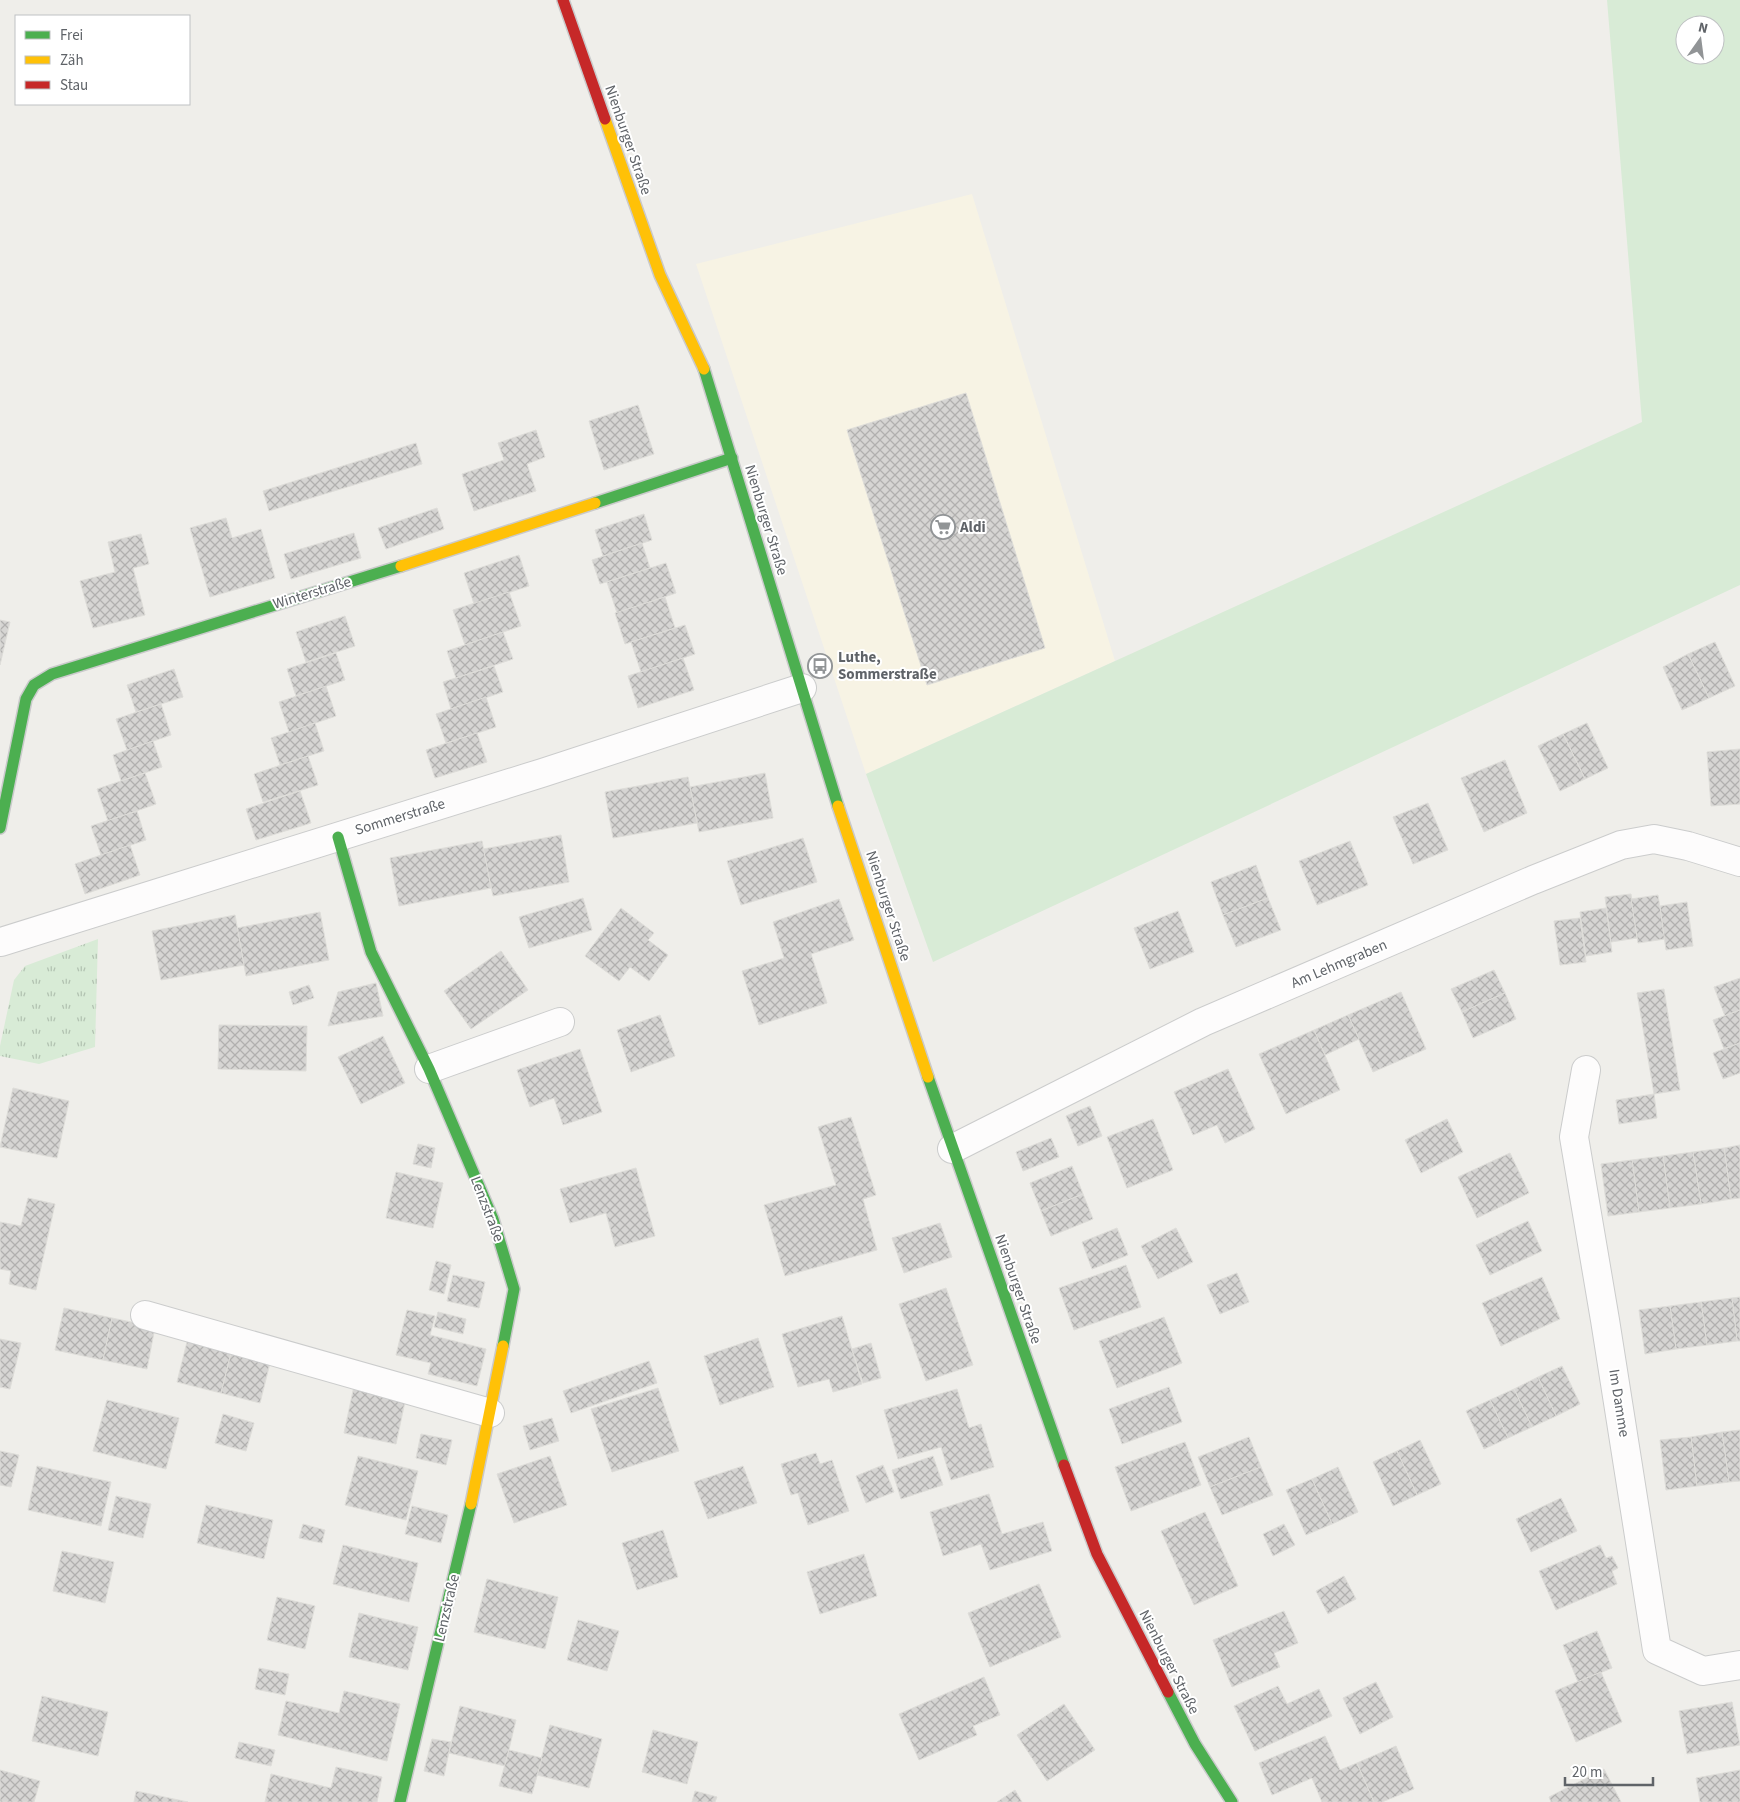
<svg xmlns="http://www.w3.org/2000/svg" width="1740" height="1802" viewBox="0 0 1740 1802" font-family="'Source Sans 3',sans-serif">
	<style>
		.commercial { fill: #f7f3e4 }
		.green { fill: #d8ebd6; fill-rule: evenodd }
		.park { fill: url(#park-tufts) }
		.building { fill: url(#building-cross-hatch); stroke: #deddd9 }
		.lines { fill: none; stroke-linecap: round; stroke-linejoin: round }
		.street-casing { stroke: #cbcccc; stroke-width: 30 }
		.fast-casing { stroke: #cacacb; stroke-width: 14 }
		.slow-casing { stroke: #cacacb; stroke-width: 14 }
		.jam-casing { stroke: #cacacb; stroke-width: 14 }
		.street { stroke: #fdfcfc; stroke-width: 28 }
		.fast { stroke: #4caf50; stroke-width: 11 }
		.slow { stroke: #ffc107; stroke-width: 11 }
		.jam { stroke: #c62828; stroke-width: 11 }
		.labels { text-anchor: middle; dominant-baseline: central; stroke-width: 4; stroke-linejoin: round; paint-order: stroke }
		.street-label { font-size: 15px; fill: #5f6368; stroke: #fff }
		.poi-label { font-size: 15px; font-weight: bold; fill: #5f6368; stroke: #fff; text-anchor: start }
	</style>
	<defs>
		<pattern id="park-tufts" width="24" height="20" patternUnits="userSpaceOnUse" patternTransform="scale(1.25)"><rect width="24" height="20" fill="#d8ebd6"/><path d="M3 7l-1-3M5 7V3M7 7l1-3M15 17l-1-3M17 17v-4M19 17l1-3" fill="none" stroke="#b2c2b1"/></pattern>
		<pattern id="building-cross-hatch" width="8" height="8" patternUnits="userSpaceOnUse" patternTransform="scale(1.25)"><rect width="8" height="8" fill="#d6d5d3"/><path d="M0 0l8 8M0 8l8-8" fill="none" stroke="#b1b0af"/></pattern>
	</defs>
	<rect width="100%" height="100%" fill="#efeeea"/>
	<polygon class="commercial" points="972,194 1115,661 866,774 696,264"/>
	<path class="green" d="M1607 0H1740V585L933 962 866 774 1642 422ZM1685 25H1715V55H1685Z"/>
	<polygon class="park" points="98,939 95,1047 39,1064 0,1056 0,1046 14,980 25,966"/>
	<g class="building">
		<polygon points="966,393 1045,648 927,685 847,430"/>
		<polygon points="638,405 654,454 604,470 589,421"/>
		<polygon points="536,430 545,457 527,464 536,491 474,511 462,474 504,460 498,443"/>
		<polygon points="416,443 422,464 269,511 263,491"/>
		<polygon points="437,508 444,529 386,549 378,528"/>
		<polygon points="644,514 652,540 603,556 595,530"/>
		<polygon points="226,518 232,538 261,529 275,578 210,597 190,528"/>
		<polygon points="354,533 361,558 291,579 284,554"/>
		<polygon points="141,534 149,564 133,568 145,615 93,628 80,581 115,572 108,542"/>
		<polygon points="642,543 650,568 600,584 592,560"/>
		<polygon points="519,555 529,586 474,604 464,573"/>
		<polygon points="666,563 676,593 617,613 607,582"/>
		<polygon points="509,592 521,626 465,645 453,610"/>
		<polygon points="665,597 675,628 625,644 615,613"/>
		<polygon points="345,616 355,646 306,662 296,632"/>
		<polygon points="0,620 10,622 0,665"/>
		<polygon points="685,625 695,654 641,672 631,642"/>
		<polygon points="503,632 513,659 456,678 447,651"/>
		<polygon points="1715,642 1735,686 1709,698 1688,654"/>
		<polygon points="336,653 345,680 296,696 287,669"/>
		<polygon points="1688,654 1709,698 1682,710 1663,667"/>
		<polygon points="683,658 694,690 638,708 628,676"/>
		<polygon points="494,666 503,692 451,709 443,682"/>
		<polygon points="174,669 183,697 136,712 127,685"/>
		<polygon points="326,686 336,716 289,732 279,702"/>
		<polygon points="486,697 496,727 446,743 436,714"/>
		<polygon points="161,704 171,735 127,750 116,719"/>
		<polygon points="315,723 324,751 280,765 271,738"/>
		<polygon points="1587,723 1608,768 1585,779 1563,734"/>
		<polygon points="477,733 487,762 435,778 426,750"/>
		<polygon points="1563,734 1585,779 1560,791 1538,746"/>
		<polygon points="153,741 162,767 121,781 113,755"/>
		<polygon points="1740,749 1740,804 1711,806 1707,752"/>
		<polygon points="308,756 318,785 263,802 254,774"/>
		<polygon points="1505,760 1527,813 1484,832 1461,778"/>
		<polygon points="145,773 156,804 108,821 97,789"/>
		<polygon points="765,773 773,818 699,832 690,787"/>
		<polygon points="688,777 697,823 613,838 605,792"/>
		<polygon points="300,791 311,823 256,840 246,809"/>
		<polygon points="1428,803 1448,850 1413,864 1393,817"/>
		<polygon points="137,811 146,840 101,855 91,826"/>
		<polygon points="561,835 569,882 493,896 483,849"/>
		<polygon points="803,838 817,882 741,905 727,861"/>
		<polygon points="482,841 491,888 399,906 390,858"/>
		<polygon points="1350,841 1368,885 1317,905 1299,861"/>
		<polygon points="130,845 140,875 85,894 75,864"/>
		<polygon points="1256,865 1268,898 1223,915 1211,882"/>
		<polygon points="1631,894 1637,938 1611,942 1605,897"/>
		<polygon points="1658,895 1665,939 1638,943 1631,899"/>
		<polygon points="583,898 592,930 529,948 519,917"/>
		<polygon points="1268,898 1281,930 1236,947 1223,915"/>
		<polygon points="839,899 854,940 811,954 827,1003 759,1025 742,971 784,958 773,922"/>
		<polygon points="1687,902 1693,946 1666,950 1660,906"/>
		<polygon points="621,908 654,933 648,940 668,955 649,981 630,967 619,981 585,956"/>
		<polygon points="1606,908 1612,952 1586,956 1580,912"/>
		<polygon points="1178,911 1194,952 1150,969 1134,928"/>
		<polygon points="320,912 329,960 246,976 237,928"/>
		<polygon points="235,915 244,965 161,980 152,931"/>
		<polygon points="1580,918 1586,962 1560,965 1554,921"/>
		<polygon points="501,951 528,990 471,1029 444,991"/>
		<polygon points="1494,970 1505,993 1462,1012 1451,989"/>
		<polygon points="1740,978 1740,1010 1725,1016 1714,987"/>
		<polygon points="376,983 383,1016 328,1026 338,992"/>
		<polygon points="309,985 314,998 293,1005 289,992"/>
		<polygon points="1664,989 1680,1090 1654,1094 1637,993"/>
		<polygon points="1401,992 1426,1049 1373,1072 1348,1015"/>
		<polygon points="1505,993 1516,1019 1473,1038 1462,1012"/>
		<polygon points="1740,1010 1740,1043 1724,1049 1713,1020"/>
		<polygon points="660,1015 675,1056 631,1072 617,1030"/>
		<polygon points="1348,1015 1359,1039 1325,1055 1314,1030"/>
		<polygon points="219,1025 307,1026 306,1071 218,1069"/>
		<polygon points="1314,1030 1340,1090 1286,1114 1259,1054"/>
		<polygon points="383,1036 405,1083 361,1104 338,1057"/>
		<polygon points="1740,1043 1740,1073 1723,1079 1713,1053"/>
		<polygon points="580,1049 602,1112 563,1125 554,1098 530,1107 517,1070"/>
		<polygon points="1228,1069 1255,1129 1225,1143 1217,1125 1193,1135 1174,1092"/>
		<polygon points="13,1088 69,1101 57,1158 0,1147"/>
		<polygon points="1654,1094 1657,1118 1619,1124 1616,1100"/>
		<polygon points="1090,1106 1102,1136 1078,1146 1066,1116"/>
		<polygon points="851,1117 876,1195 863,1199 877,1250 785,1276 764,1205 836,1185 818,1127"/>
		<polygon points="1153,1119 1173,1170 1127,1188 1107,1137"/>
		<polygon points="1447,1119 1463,1152 1421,1173 1405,1140"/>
		<polygon points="1051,1138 1059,1157 1023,1171 1016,1152"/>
		<polygon points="418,1144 435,1148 431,1168 413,1164"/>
		<polygon points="1740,1145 1740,1198 1731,1199 1724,1148"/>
		<polygon points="1724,1148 1731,1199 1701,1204 1693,1152"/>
		<polygon points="1693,1152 1701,1204 1670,1208 1663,1156"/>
		<polygon points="1510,1153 1529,1193 1477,1218 1458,1177"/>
		<polygon points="1663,1156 1670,1208 1639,1212 1632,1160"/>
		<polygon points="1632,1160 1639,1212 1608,1216 1601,1164"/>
		<polygon points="1072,1166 1083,1194 1041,1211 1030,1183"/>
		<polygon points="636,1168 655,1236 615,1247 606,1213 570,1223 560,1189"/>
		<polygon points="396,1172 443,1183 433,1228 386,1218"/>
		<polygon points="1083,1194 1093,1219 1051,1236 1041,1211"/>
		<polygon points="28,1198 55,1204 36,1290 9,1284 11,1271 0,1269 0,1222 21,1226"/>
		<polygon points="1528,1221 1542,1251 1490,1275 1476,1245"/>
		<polygon points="940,1223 952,1257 904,1273 892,1238"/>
		<polygon points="1117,1228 1128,1255 1092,1269 1082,1242"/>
		<polygon points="1176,1228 1193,1262 1158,1279 1141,1246"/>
		<polygon points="436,1261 451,1265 444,1294 429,1290"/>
		<polygon points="1126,1265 1141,1307 1074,1330 1059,1288"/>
		<polygon points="1237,1273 1249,1302 1220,1314 1207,1285"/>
		<polygon points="453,1275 485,1282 479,1308 447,1301"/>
		<polygon points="1542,1277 1560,1319 1501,1346 1482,1303"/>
		<polygon points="946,1288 973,1365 926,1381 899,1304"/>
		<polygon points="1740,1297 1740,1341 1737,1341 1732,1298"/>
		<polygon points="1732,1298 1737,1341 1707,1345 1701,1302"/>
		<polygon points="1701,1302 1707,1345 1676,1349 1670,1306"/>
		<polygon points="1670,1306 1676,1349 1645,1354 1639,1310"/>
		<polygon points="64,1308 112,1318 103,1360 55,1350"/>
		<polygon points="407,1310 435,1316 430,1335 486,1349 477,1386 428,1374 431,1363 396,1355"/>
		<polygon points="438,1312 466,1319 463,1334 434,1327"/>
		<polygon points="842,1316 862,1384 833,1392 829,1379 798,1387 782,1334"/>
		<polygon points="1164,1317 1182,1363 1117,1388 1099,1341"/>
		<polygon points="112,1318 155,1327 147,1369 103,1360"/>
		<polygon points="188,1338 232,1349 221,1393 177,1382"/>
		<polygon points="758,1338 774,1387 720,1405 704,1356"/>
		<polygon points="0,1339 21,1343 10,1389 0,1387"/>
		<polygon points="871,1343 881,1378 863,1383 852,1349"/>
		<polygon points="232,1349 271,1359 260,1403 221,1393"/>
		<polygon points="649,1361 657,1383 571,1413 563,1391"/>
		<polygon points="1562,1366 1580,1404 1556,1416 1538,1377"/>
		<polygon points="1538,1377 1556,1416 1532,1427 1514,1389"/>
		<polygon points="354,1386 406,1397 396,1444 344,1433"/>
		<polygon points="1169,1387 1182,1422 1122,1444 1109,1409"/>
		<polygon points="658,1388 679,1451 612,1472 591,1409"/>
		<polygon points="957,1389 969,1428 981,1424 994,1467 951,1480 941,1447 898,1459 884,1410"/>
		<polygon points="1514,1389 1532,1427 1508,1438 1490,1400"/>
		<polygon points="107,1400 179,1418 166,1469 93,1451"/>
		<polygon points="1490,1400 1508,1438 1484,1449 1466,1411"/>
		<polygon points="223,1414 254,1423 246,1451 215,1443"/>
		<polygon points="552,1418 559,1441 530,1450 523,1426"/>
		<polygon points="1740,1430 1740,1481 1729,1482 1722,1432"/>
		<polygon points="1722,1432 1729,1482 1697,1486 1691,1437"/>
		<polygon points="421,1434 452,1440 446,1465 416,1458"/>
		<polygon points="1249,1437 1261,1467 1210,1487 1198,1457"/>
		<polygon points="1691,1437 1697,1486 1666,1490 1660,1440"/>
		<polygon points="1420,1440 1441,1484 1417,1495 1397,1451"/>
		<polygon points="1185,1442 1201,1485 1131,1511 1115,1467"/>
		<polygon points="0,1451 19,1455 11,1487 0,1485"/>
		<polygon points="1397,1451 1417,1495 1393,1506 1373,1462"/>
		<polygon points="816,1453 820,1464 832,1460 849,1511 808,1525 798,1493 791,1495 781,1464"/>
		<polygon points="358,1456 418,1471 406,1520 345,1505"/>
		<polygon points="550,1456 567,1505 514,1523 497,1474"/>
		<polygon points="933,1456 943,1485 901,1499 892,1470"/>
		<polygon points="883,1465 894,1492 866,1503 856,1476"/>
		<polygon points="37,1466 111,1482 101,1526 28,1510"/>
		<polygon points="743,1466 757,1503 708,1519 694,1482"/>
		<polygon points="1261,1467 1273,1495 1222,1515 1210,1487"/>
		<polygon points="1338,1467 1358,1512 1332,1524 1312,1479"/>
		<polygon points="1312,1479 1332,1524 1306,1535 1286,1490"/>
		<polygon points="989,1494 1002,1534 1043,1522 1052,1551 990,1570 981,1544 943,1556 930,1512"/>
		<polygon points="116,1496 151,1504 143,1538 108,1530"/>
		<polygon points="1561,1498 1577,1531 1531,1552 1516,1519"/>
		<polygon points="206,1505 273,1520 264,1559 197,1543"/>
		<polygon points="412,1506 448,1515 441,1543 405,1534"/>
		<polygon points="1205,1512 1238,1586 1194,1605 1161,1531"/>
		<polygon points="303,1524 325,1530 322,1543 299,1538"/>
		<polygon points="1284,1524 1295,1545 1273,1556 1263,1534"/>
		<polygon points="663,1530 678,1577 637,1590 622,1543"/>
		<polygon points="343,1545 418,1563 409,1602 333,1584"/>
		<polygon points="1600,1545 1606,1558 1612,1556 1618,1568 1612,1571 1617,1584 1556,1610 1539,1571"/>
		<polygon points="62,1551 114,1562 105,1603 53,1591"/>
		<polygon points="864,1554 877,1596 820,1614 807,1572"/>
		<polygon points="1344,1576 1356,1599 1328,1614 1316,1591"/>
		<polygon points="487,1579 558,1597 545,1649 474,1632"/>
		<polygon points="1039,1584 1061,1637 990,1667 968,1613"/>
		<polygon points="277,1597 315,1606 305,1649 267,1640"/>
		<polygon points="1284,1611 1298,1643 1274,1653 1280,1667 1232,1687 1213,1640"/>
		<polygon points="359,1613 418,1627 408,1670 349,1657"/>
		<polygon points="578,1620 619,1631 607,1671 567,1660"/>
		<polygon points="1597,1631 1612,1668 1578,1682 1563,1645"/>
		<polygon points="259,1668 289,1674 285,1695 255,1689"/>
		<polygon points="1601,1672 1622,1722 1576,1742 1555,1691"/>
		<polygon points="984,1677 1000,1715 973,1726 977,1735 919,1760 899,1714"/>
		<polygon points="1376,1682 1393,1717 1360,1734 1343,1698"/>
		<polygon points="1278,1686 1287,1704 1319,1689 1332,1716 1255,1751 1234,1706"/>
		<polygon points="344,1691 400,1704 387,1761 278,1735 286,1701 339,1713"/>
		<polygon points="42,1696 108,1712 98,1756 32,1741"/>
		<polygon points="1732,1702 1740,1745 1687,1754 1679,1711"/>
		<polygon points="1064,1704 1095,1750 1047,1781 1017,1735"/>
		<polygon points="460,1706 516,1720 505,1766 449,1753"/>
		<polygon points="550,1725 602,1739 589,1788 537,1775"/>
		<polygon points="653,1730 698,1742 687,1784 642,1772"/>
		<polygon points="1325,1736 1340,1770 1357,1763 1374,1802 1322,1802 1312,1778 1272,1795 1259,1763"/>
		<polygon points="432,1739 451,1742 444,1776 424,1771"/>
		<polygon points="239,1742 275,1750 271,1766 235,1758"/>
		<polygon points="1396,1746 1414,1789 1382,1802 1374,1802 1357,1763"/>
		<polygon points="509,1750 542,1758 532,1794 499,1786"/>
		<polygon points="336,1767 382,1777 377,1802 265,1802 271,1774 331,1788"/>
		<polygon points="1604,1769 1621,1802 1551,1802 1549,1797"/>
		<polygon points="0,1770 40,1781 34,1802 0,1802"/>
		<polygon points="1740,1770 1740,1802 1700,1802 1696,1778"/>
		<polygon points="1015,1790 1022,1802 997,1802"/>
		<polygon points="136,1791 188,1802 134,1802"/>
		<polygon points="695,1791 717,1797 715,1802 692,1802"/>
	</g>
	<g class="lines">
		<defs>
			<g id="street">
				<polyline points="1,942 542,773 802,688"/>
				<polyline points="429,1069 560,1022"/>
				<polyline points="1586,1070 1574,1137 1605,1320 1657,1650 1703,1671 1740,1665"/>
				<polyline points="952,1149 1203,1022 1533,880 1621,845 1654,839 1688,846 1740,862"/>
				<polyline points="145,1315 490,1413"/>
			</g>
			<g id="fast">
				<polyline points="704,369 838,806"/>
				<polyline points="595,503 732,458"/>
				<polyline points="0,828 26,699 34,685 52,674 401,566"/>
				<polyline points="338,837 371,952 429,1069 493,1219 514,1289 503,1346"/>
				<polyline points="928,1077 1064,1465"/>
				<polyline points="1168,1692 1195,1744 1232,1802"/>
				<polyline points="400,1802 471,1504"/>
			</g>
			<g id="slow">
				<polyline points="605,119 660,275 704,369"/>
				<polyline points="401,566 595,503"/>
				<polyline points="838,806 928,1077"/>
				<polyline points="471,1504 503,1346"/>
			</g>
			<g id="jam">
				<polyline points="563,0 605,119"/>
				<polyline points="1064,1465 1097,1554 1168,1692"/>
			</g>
		</defs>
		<use href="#street" class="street-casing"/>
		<use href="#fast" class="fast-casing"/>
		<use href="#slow" class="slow-casing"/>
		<use href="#jam" class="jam-casing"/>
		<use href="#street" class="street"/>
		<use href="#fast" class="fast"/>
		<use href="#slow" class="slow"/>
		<use href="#jam" class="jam"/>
	</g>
	<defs>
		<symbol id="supermarket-ring" viewBox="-11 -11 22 22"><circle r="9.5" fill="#fff" stroke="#919496" stroke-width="1.5"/><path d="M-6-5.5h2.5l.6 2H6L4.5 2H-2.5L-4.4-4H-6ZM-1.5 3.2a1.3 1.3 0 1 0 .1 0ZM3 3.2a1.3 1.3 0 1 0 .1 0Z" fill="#919496"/></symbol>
		<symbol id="bus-ring" viewBox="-11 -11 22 22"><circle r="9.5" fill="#fff" stroke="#919496" stroke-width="1.5"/><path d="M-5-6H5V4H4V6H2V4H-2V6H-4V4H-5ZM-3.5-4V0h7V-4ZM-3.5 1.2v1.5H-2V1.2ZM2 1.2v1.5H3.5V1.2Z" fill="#919496"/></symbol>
	</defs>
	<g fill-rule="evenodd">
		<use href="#supermarket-ring" x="929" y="513" width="28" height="28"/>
		<use href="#bus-ring" x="806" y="652" width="28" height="28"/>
	</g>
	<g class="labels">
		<g class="street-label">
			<text transform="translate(628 140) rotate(71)">Nienburger Straße</text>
			<text transform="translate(766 520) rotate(73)">Nienburger Straße</text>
			<text transform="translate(312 593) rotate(-17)">Winterstraße</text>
			<text transform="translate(400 817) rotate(-17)">Sommerstraße</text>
			<text transform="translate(888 906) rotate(72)">Nienburger Straße</text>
			<text transform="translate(1339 964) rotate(-23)">Am Lehmgraben</text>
			<text transform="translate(487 1209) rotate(69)">Lenzstraße</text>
			<text transform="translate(1018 1289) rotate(71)">Nienburger Straße</text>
			<text transform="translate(1619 1403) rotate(81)">Im Damme</text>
			<text transform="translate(447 1608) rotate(-77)">Lenzstraße</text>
			<text transform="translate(1169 1662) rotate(63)">Nienburger Straße</text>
		</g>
		<g class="poi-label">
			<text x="960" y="527">Aldi</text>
			<text x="838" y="657">Luthe,<tspan x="838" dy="17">Sommerstraße</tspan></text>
		</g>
	</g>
	<rect x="15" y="15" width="175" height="90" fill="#ffffff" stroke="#bfc1c3"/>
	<rect x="25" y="31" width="25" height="8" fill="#4caf50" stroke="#bfc1c3"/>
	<text x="60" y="40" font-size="15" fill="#5f6368">Frei</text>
	<rect x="25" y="56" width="25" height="8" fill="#ffc107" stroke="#bfc1c3"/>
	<text x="60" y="65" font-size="15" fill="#5f6368">Zäh</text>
	<rect x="25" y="81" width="25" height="8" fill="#c62828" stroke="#bfc1c3"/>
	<text x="60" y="90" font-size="15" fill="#5f6368">Stau</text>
	<g transform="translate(1700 40) rotate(14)"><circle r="24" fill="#ffffff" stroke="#bfc1c3"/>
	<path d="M0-4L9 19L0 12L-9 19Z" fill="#919496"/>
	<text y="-8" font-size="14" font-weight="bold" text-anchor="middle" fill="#5f6368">N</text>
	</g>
	<path d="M1565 1777v8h88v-8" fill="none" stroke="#5f6368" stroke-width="2.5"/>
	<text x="1572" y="1777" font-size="15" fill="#5f6368" stroke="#ffffff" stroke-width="4" paint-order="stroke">20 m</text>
</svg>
